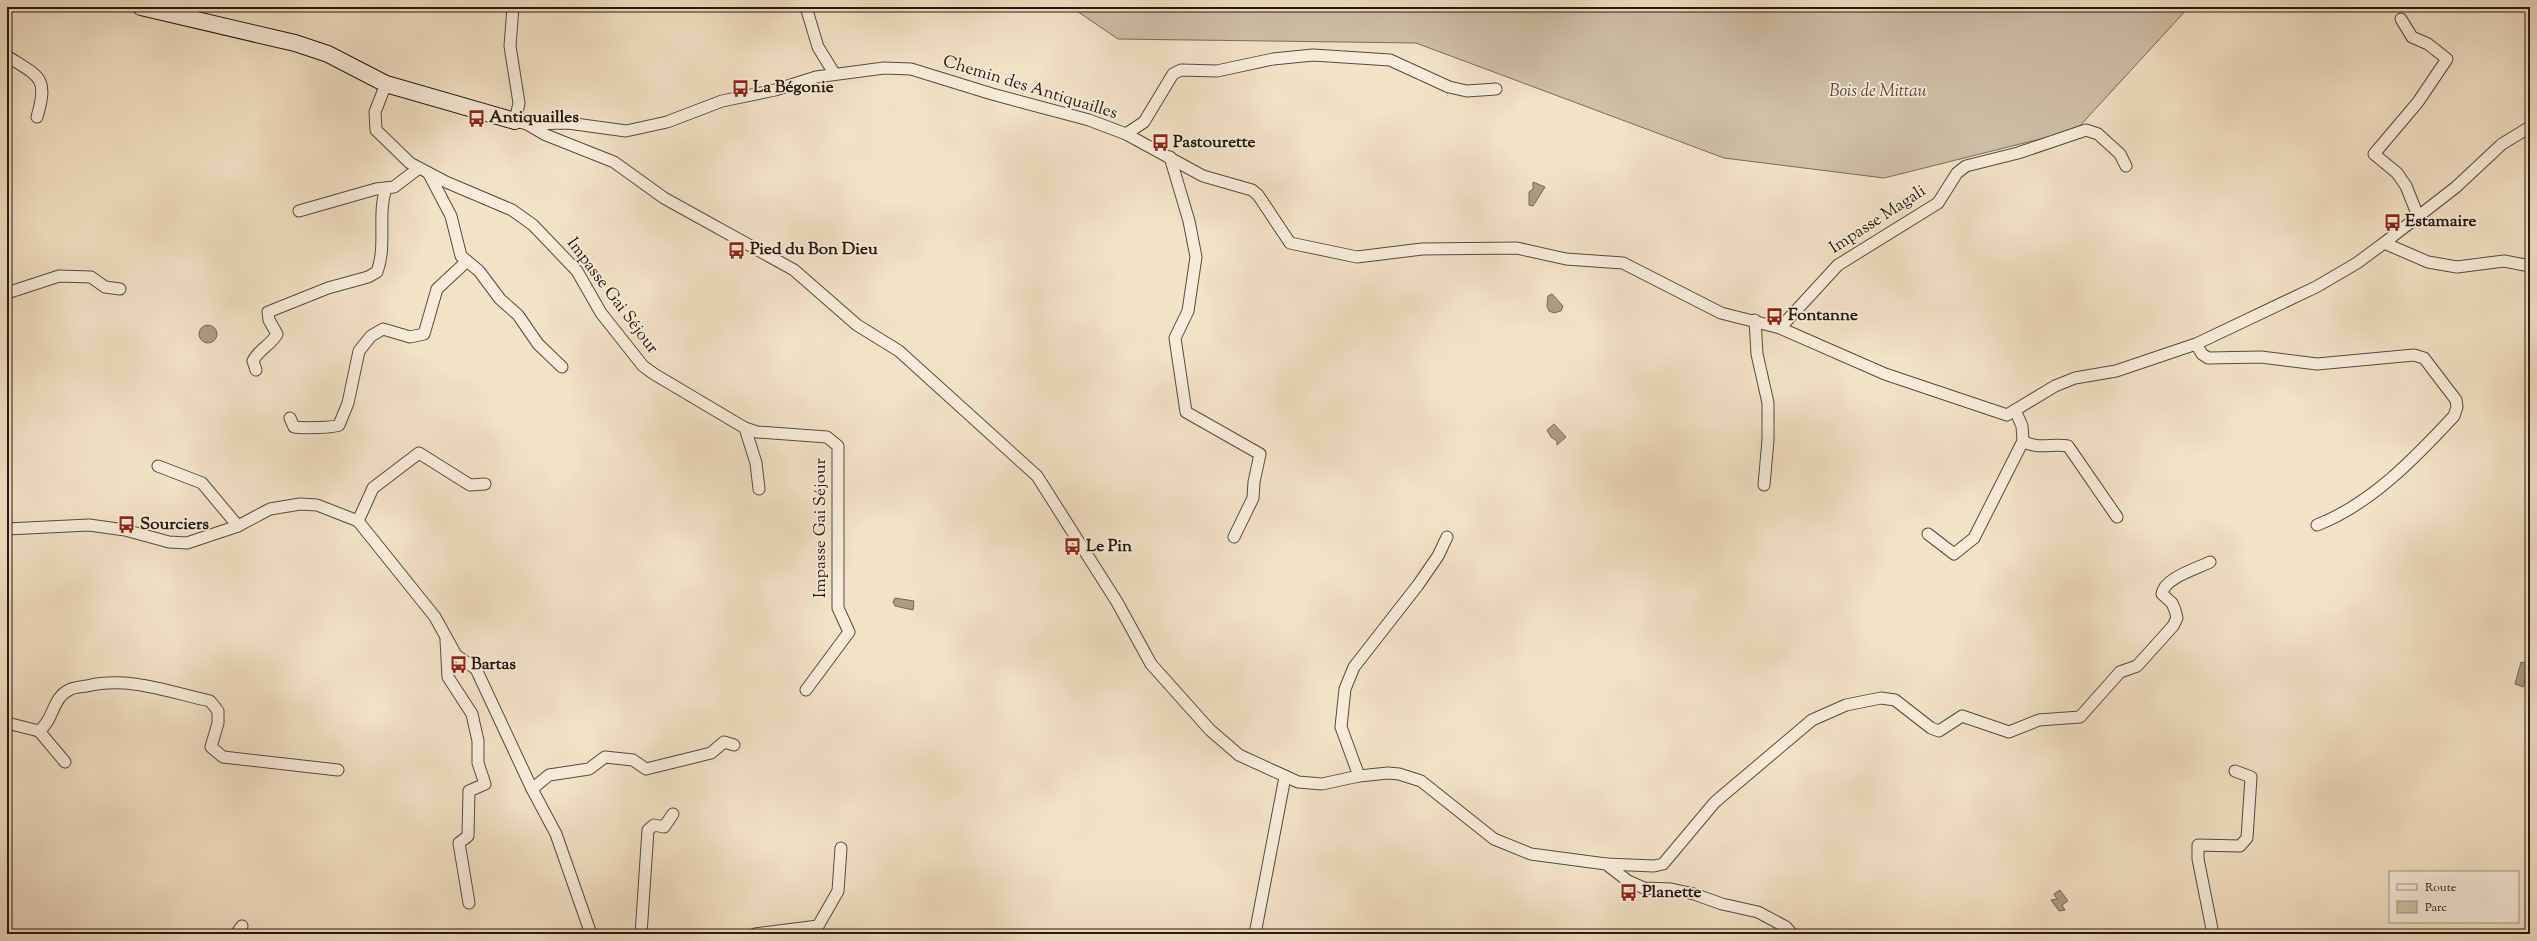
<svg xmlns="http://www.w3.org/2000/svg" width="2537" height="941" viewBox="0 0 2537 941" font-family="'Sorts Mill Goudy',serif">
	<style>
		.green { fill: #d0c0a7; stroke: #7b6c5a }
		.water { fill: #ad9d87; stroke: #776856 }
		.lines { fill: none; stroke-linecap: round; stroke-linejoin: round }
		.street-casing { stroke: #594a3b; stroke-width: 13 }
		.secondary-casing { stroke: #26180d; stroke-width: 18 }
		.street { stroke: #f7ecda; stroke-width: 11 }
		.secondary { stroke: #f7ecda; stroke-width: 16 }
		.labels { text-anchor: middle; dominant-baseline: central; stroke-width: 3.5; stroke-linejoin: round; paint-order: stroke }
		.poi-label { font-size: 17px; font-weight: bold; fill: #26180d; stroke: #f7ecda; text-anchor: start }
		.street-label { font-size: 17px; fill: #26180d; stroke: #f7ecda }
		.park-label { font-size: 17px; font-style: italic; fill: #594a3b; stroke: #f7ecda }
	</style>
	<rect width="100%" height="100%" fill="#f3e2c6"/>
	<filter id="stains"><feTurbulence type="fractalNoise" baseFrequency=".005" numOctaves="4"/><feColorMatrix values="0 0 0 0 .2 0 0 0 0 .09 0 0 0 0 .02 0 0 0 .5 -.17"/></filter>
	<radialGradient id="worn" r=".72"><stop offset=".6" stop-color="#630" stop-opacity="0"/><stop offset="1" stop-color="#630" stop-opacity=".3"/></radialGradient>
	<polygon class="green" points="1071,7 2189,7 2076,130 1884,178 1724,158 1416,43 1118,39"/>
	<g class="water">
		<polygon points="1533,182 1545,187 1533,206 1529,205 1529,192 1533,189"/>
		<polygon points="1552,294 1563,306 1561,311 1554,313 1549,311 1547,306 1548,296"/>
		<circle cx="208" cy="334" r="9"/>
		<polygon points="1554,424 1566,437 1557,445 1557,441 1551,437 1547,430"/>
		<polygon points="895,598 914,601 913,610 895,606 893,602"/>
		<polygon points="2521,662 2529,664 2523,687 2515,684"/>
		<polygon points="2060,890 2068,901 2062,905 2065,910 2059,911 2051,900 2057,899 2054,894"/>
	</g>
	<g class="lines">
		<defs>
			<g id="street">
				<polyline points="513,7 510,46 519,103 515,121 527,124 546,135 614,162 664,198 794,270 857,325 899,351 1037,476 1117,602 1151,664 1210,730 1239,755 1298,782 1322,784 1359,776 1388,773 1399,774 1421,781 1494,839 1531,854 1606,864 1628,881 1644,888 1671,889 1694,894 1722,904 1758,912 1786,927 1792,934"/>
				<polyline points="806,7 818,47 834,73"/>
				<polyline points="2401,19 2412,37 2428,44 2447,59 2418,102 2374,154 2397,173 2406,186 2418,216"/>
				<path d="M7 56C39 77 49 76 37 117"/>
				<polyline points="386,84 375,112 376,130 410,163 446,182 512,210 533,225 577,271 601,313 643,366 654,374 745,428 757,432 827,437 838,446 838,608 849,632 806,690"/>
				<polyline points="527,124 568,123 626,131 667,122 722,101 775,90 816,77 884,68 911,69 992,94 1089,120 1126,134 1203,176 1252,190 1258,195 1290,243 1357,257 1422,249 1517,248 1566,259 1623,263 1721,313 1780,328 1885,374 2007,415 2055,386 2075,378 2116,371 2196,344 2316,287 2357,263 2384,243 2456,187 2502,144 2530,127"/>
				<polyline points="1126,134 1144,122 1173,74 1181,70 1217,71 1273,59 1313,55 1390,60 1449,87 1467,91 1496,89"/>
				<polyline points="1170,157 1189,221 1196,257 1188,311 1175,338 1186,412 1260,454 1254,482 1253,498 1234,537"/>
				<polyline points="429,174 451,216 461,256 479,271 500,299 518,315 538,344 562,367"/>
				<polyline points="299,211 376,189 394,187 419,168"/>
				<polyline points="2384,243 2428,262 2457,267 2504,261 2530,266"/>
				<polyline points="7,293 59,276 91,277 105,287 120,289"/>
				<polyline points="1755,320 1757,354 1768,403 1768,440 1764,485"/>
				<polyline points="1780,328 1838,265 1938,203 1957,173 1966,166 2018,153 2086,130 2098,134 2120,154 2126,166"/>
				<path d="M2196 344 2202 354 2208 358 2261 357 2317 364 2414 355 2424 358 2456 400 2457 407 2454 416C2415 458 2371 504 2317 525"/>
				<path d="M256 370 253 361C259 349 271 345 277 334L269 320 268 312 328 288 368 277 377 272C387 246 377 215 386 188"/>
				<path d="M290 418 294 427C301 428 334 428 339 425L348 403 359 351 371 336 383 329 410 337 424 334 437 289 467 261"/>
				<polyline points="745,428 756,463 759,489"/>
				<path d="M2023 441C2037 450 2052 443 2068 446L2117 517"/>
				<polyline points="158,466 202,483 238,526"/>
				<polyline points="358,521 373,488 419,453 470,485 485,484"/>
				<polyline points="7,529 89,525 125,530 169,542 187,543 238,526 270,509 300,504 317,505 358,521 435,617 456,655 476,669 532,789 556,834 591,934"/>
				<polyline points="1928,534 1954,554 1974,538 2023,441 2022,426 2015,410"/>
				<polyline points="446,640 448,677 472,714 478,741 478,763 485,784 469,791 468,836 459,843 469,903"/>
				<path d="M7 723 39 731C54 720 52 698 69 690 74 687 81 687 87 686 129 676 169 692 210 701L218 711V723L211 747 223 757 338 770"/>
				<polyline points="39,731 65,762"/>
				<polyline points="1359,776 1341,727 1345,689 1354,667 1418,585 1438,556 1447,537"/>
				<polyline points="532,789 549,775 589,769 605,757 633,760 646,769 711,753 724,742 734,745"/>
				<path d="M1606 864 1654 866 1663 864 1715 802 1812 720 1846 705 1881 698 1895 700 1931 728 1939 731 1962 716 2009 732 2039 720 2080 717 2120 672 2137 666 2173 626 2177 618 2175 610 2172 603 2162 594C2164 578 2196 569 2210 562"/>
				<polyline points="7,934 8,934"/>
				<polyline points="236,934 242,926"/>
				<polyline points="641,934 648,830 654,825 664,827 673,814"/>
				<polyline points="755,934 818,926 838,891 841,848"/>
				<polyline points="1255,934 1285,777"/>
				<polyline points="2213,934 2198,859 2198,845 2240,846 2247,838 2251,777 2235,771"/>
			</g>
			<polyline id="secondary" points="141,7 295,43 328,54 386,84 515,121"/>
		</defs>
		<use href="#street" class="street-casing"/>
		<use href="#secondary" class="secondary-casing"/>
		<use href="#street" class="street"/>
		<use href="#secondary" class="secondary"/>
	</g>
	<defs>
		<symbol id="bus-bare" viewBox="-9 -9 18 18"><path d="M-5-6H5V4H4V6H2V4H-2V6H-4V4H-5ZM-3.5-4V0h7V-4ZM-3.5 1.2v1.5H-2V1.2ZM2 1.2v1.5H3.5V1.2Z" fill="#8f2418" stroke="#f7ecda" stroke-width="2.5" paint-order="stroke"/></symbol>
	</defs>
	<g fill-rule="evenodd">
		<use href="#bus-bare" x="728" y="76" width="25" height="25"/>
		<use href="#bus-bare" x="464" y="106" width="25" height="25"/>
		<use href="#bus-bare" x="1148" y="130" width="25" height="25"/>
		<use href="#bus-bare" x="2380" y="210" width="25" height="25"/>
		<use href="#bus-bare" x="724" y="238" width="25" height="25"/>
		<use href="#bus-bare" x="1762" y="304" width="25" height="25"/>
		<use href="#bus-bare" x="114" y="512" width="25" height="25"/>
		<use href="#bus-bare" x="1060" y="534" width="25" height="25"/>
		<use href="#bus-bare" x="446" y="652" width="25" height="25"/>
		<use href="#bus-bare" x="1616" y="880" width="25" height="25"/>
	</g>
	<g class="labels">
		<g class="poi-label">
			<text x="753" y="88">La Bégonie</text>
			<text x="489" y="118">Antiquailles</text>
			<text x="1173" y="143">Pastourette</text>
			<text x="2405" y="222">Estamaire</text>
			<text x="750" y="250">Pied du Bon Dieu</text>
			<text x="1788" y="316">Fontanne</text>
			<text x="140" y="525">Sourciers</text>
			<text x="1086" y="547">Le Pin</text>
			<text x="471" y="665">Bartas</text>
			<text x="1642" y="893">Planette</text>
		</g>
		<g class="street-label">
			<text transform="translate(1030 88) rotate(17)">Chemin des Antiquailles</text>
			<text transform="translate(1878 220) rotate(-33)">Impasse Magali</text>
			<text transform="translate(612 296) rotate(53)">Impasse Gai Séjour</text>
			<text transform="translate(821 528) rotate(-90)">Impasse Gai Séjour</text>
		</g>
		<g class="park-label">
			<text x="1878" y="92">Bois de Mittau</text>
		</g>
	</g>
	<rect width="2537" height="941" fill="none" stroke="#f3e2c6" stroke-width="24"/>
	<rect x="8" y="8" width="2521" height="925" fill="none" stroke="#26180d" stroke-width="2"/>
	<rect x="12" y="12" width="2513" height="917" fill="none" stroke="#26180d"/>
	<rect x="2389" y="871" width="130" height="52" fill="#f7ecda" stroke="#a39788"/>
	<rect x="2397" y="884" width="20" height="6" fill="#f7ecda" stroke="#a39788"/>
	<text x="2425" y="891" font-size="12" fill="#26180d">Route</text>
	<rect x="2397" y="901" width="20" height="12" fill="#d0c0a7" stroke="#a39788"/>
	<text x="2425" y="911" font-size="12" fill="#26180d">Parc</text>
	<rect width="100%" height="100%" filter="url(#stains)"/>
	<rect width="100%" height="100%" fill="url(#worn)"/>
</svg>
